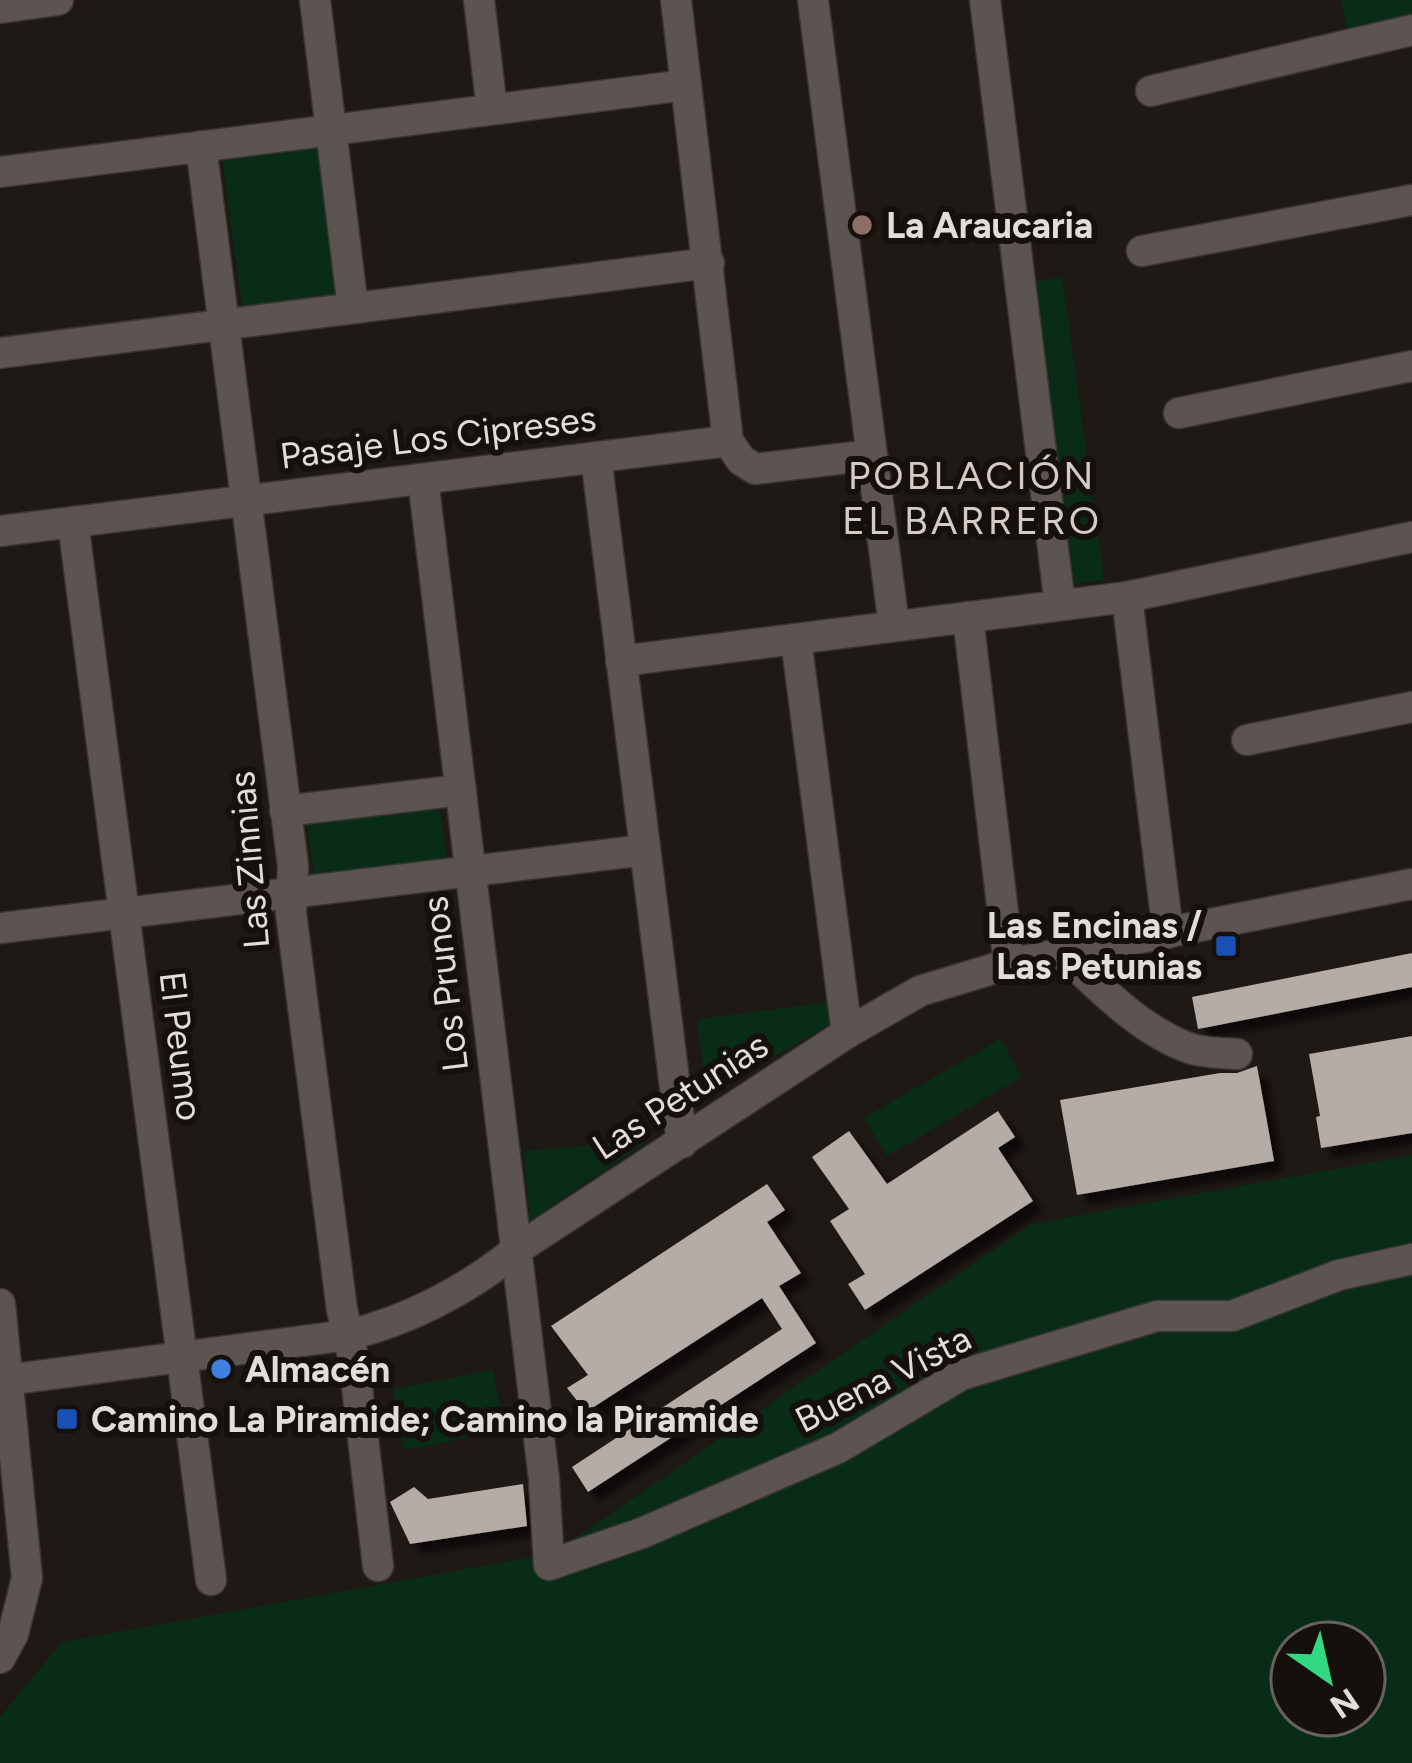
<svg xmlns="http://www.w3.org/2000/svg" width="1412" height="1763" viewBox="0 0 1412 1763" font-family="Figtree,sans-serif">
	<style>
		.green { fill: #082c18; fill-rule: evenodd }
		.building { fill: #b4aca7; filter: url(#shadow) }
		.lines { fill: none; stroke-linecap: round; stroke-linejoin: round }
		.street-casing { stroke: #393532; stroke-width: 33 }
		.secondary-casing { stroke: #393532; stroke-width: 33 }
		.street { stroke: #5c5450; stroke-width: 30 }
		.secondary { stroke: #5c5450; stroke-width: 30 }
		.education-dot { fill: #8d6e63; stroke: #16100d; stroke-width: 4.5 }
		.transit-dot { fill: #1a4fb4; stroke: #16100d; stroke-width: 4.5 }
		.shop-dot { fill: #3f7fe0; stroke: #16100d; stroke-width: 4.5 }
		.labels { text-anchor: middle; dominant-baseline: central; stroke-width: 12; stroke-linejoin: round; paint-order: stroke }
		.poi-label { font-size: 36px; font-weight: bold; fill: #e1ddda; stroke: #16100d; text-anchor: start }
		.street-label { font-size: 36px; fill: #e1ddda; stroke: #16100d }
		.neighbourhood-label { font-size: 39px; letter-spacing: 3px; fill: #d3cbc6; stroke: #16100d }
	</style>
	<defs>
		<filter id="shadow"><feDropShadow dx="10" dy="10" stdDeviation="3" flood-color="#0009"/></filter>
	</defs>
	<rect width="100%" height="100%" fill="#1f1915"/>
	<g class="green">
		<polygon points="1341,0 1412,0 1412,26 1349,40"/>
		<polygon points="324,144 344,294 242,307 222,158"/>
		<polygon points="1062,277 1104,580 1072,584 1030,282"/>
		<polygon points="439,805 447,862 315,880 307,823"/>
		<polygon points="830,1002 832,1023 707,1095 697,1019"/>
		<polygon points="1000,1039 1022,1077 887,1156 864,1118"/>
		<polygon points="649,1140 530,1221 524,1151"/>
		<path d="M1412 1155V1763H0V1717L62 1642 554 1553 1031 1224ZM1292 1643H1364V1715H1292Z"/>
		<polygon points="493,1370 504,1431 404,1450 393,1389"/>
	</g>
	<g class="building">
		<polygon points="1412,953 1412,987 1198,1029 1192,997"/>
		<polygon points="1412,1036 1412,1133 1321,1148 1316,1117 1320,1116 1309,1054"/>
		<polygon points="1257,1066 1274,1161 1077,1195 1060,1100 1220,1073 1237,1073"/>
		<polygon points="998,1111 1015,1137 998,1148 1033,1201 865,1310 848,1284 865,1274 830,1221 849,1209 812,1157 849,1131 887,1184"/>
		<polygon points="767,1184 785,1210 767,1222 801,1273 779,1286 816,1343 588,1492 572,1467 782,1329 762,1298 586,1412 567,1388 588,1375 551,1326"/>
		<polygon points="523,1484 527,1526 410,1544 390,1502 414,1487 428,1499"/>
	</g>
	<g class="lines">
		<defs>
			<g id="street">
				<polyline points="315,0 353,308"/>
				<polyline points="479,0 492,109"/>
				<polyline points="676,0 728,441 741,460 755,469 872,455"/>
				<polyline points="813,0 894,626"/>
				<polyline points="985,0 1060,605"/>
				<polyline points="0,8 58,0"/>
				<polyline points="1151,91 1412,30"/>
				<polyline points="201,146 293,866 291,913 342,1310 354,1361 378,1566"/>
				<polyline points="0,172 686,85"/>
				<polyline points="1142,251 1412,200"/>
				<polyline points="0,353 709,263"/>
				<polyline points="1179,413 1412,366"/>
				<polyline points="596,457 682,1143"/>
				<polyline points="423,479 544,1479 549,1565 642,1533 838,1448 961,1375 1157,1316 1232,1316 1339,1275 1412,1259"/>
				<polyline points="73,522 211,1580"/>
				<polyline points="0,531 728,441"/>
				<polyline points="1127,597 1168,933"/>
				<polyline points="968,617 1009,964"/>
				<polyline points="796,639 847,1033"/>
				<polyline points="621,661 1127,597 1412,537"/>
				<polyline points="1247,740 1412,707"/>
				<polyline points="285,811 461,790"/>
				<polyline points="0,928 645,850"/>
				<path d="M1064 954C1101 989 1140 1030 1189 1048 1203 1053 1222 1053 1237 1054"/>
			</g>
			<g id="secondary">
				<polyline points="0,1304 27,1578 13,1634 0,1658"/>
				<path d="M0 1381 348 1335C408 1321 469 1289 516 1250L847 1033 920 991 1009 964 1412 884"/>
			</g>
		</defs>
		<use href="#street" class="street-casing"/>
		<use href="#secondary" class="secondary-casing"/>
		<use href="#street" class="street"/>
		<use href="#secondary" class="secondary"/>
	</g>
	<circle class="education-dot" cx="862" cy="225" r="12"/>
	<g class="transit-dot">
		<rect x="1214" y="934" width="24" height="24" rx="6"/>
		<rect x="55" y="1407" width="24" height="24" rx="6"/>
	</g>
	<circle class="shop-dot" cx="221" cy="1369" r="12"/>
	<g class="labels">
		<g class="poi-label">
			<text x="886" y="225">La Araucaria</text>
			<text x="1202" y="925" text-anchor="end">Las Encinas /<tspan x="1202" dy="41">Las Petunias</tspan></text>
			<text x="245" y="1369">Almacén</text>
			<text x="91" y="1419">Camino La Piramide; Camino la Piramide</text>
		</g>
		<g class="street-label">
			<text transform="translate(438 437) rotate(-7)">Pasaje Los Cipreses</text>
			<text transform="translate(249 860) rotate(-95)">Las Zinnias</text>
			<text transform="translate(445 984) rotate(-97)">Los Prunos</text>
			<text transform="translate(181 1046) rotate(83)">El Peumo</text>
			<text transform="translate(680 1096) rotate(-33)">Las Petunias</text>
			<text transform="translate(883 1379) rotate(-27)">Buena Vista</text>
		</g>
		<g class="neighbourhood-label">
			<text x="972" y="475">POBLACIÓN<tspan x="972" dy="45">EL BARRERO</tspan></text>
		</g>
	</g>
	<g transform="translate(1328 1679) rotate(146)"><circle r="57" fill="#16100d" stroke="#67625f" stroke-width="3"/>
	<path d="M0-9L21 45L0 30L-21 45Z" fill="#33d882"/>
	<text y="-18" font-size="33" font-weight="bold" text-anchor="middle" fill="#e1ddda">N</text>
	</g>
</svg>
